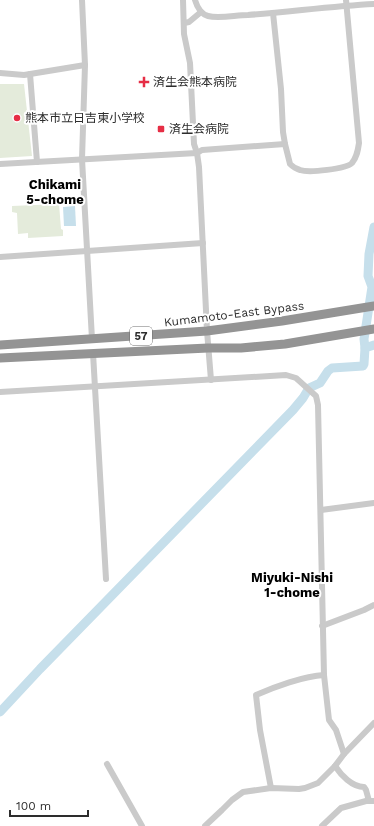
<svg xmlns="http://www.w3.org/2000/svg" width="374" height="826" viewBox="0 0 374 826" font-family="'Work Sans','Noto Sans JP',sans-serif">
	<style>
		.green { fill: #e4ebdb }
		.water { fill: #c6dfeb }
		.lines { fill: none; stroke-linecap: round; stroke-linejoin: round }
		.stream { stroke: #c6dfeb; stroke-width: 1.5 }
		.river { stroke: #c6dfeb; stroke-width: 9 }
		.minor { stroke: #cacaca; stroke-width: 6 }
		.highway { stroke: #949494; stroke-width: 9 }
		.poi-dot { fill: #e62e45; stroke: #fff; stroke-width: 1.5 }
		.labels { text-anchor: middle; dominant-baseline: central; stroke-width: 4; stroke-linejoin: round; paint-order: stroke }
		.shield { fill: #fff; stroke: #6c6c6c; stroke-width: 1 }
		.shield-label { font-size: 11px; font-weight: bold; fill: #2d2d2d }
		.poi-label { font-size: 12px; fill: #2d2d2d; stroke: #fff; text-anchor: start }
		.street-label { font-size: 12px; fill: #2d2d2d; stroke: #fff }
		.neighbourhood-label { font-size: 13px; font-weight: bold; fill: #000; stroke: #fff }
	</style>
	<rect width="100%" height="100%" fill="#fff"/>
	<g class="green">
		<polygon points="0,84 24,84 32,156 0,158"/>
		<polygon points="59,204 61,229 63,230 63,236 28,238 28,233 18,234 17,213 12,212 12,206"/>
	</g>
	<polygon class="water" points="75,206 76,226 64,226 63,207"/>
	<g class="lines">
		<polyline class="stream" points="371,293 374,293"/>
		<g class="river">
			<polyline points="365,348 364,339 372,287 368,276 369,254 374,227"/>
			<polyline points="0,712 40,669 293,410 303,398 309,388 320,383 328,371 332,368 363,366 364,364 365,348 374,345"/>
		</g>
		<g class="minor">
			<polyline points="82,0 85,65 82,159 92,339"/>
			<polyline points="183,0 184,34 190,63 194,144 197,153 199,167 207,331 211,380"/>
			<path d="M195 0C197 7 201 14 208 16 219 19 236 15 248 15 290 12 332 6 374 4"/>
			<path d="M273 13 281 89 283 132 285 144 290 164C293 167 296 169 300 170 309 173 346 169 352 163 357 157 358 150 359 143L346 0"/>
			<polyline points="184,23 189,22 201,12"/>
			<polyline points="0,73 24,75 85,65"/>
			<polyline points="30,74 37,162"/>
			<polyline points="0,164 197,153 202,150 285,144"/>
			<polyline points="0,257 203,243"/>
			<polyline points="93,353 106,579"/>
			<polyline points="0,392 286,375 296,378 316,396 318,405 324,675 329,720 336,730 344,754"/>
			<polyline points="321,510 374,503"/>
			<polyline points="322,626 364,610 374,605"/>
			<polyline points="107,764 142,826"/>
			<path d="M335 766C341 775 352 787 364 787L366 790 369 801"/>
			<path d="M271 788 260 730 256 695C274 687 304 676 324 675"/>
			<polyline points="205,826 222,810 232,800 243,792 271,788 299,789 305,788 318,783 335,766 344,754 374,723"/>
			<polyline points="322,826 341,808 366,801 374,801"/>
		</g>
		<g class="highway">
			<polyline points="0,345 207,331 282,321 374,306"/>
			<polyline points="0,358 208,348 241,348 285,344 374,329"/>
		</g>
	</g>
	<g class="poi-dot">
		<path d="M142 76h4v4h4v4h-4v4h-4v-4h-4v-4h4z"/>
		<circle cx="17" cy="118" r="4"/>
		<rect x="157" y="125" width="8" height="8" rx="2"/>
	</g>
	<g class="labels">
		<rect class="shield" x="130" y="327" width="22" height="18" rx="3"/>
		<g class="shield-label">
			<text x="141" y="336">57</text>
		</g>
		<g class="poi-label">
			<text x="153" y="82">済生会熊本病院</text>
			<text x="25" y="118">熊本市立日吉東小学校</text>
			<text x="169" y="129">済生会病院</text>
		</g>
		<g class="street-label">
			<text transform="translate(234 314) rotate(-7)">Kumamoto-East Bypass</text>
		</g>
		<g class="neighbourhood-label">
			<text x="55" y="184">Chikami<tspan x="55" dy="15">5-chome</tspan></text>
			<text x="292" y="577">Miyuki-Nishi<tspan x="292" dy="15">1-chome</tspan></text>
		</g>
	</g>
	<path d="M10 810v6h78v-6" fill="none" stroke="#2d2d2d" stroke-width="2"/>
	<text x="16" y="810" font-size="12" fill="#2d2d2d" stroke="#ffffff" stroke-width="3" paint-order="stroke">100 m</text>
</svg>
